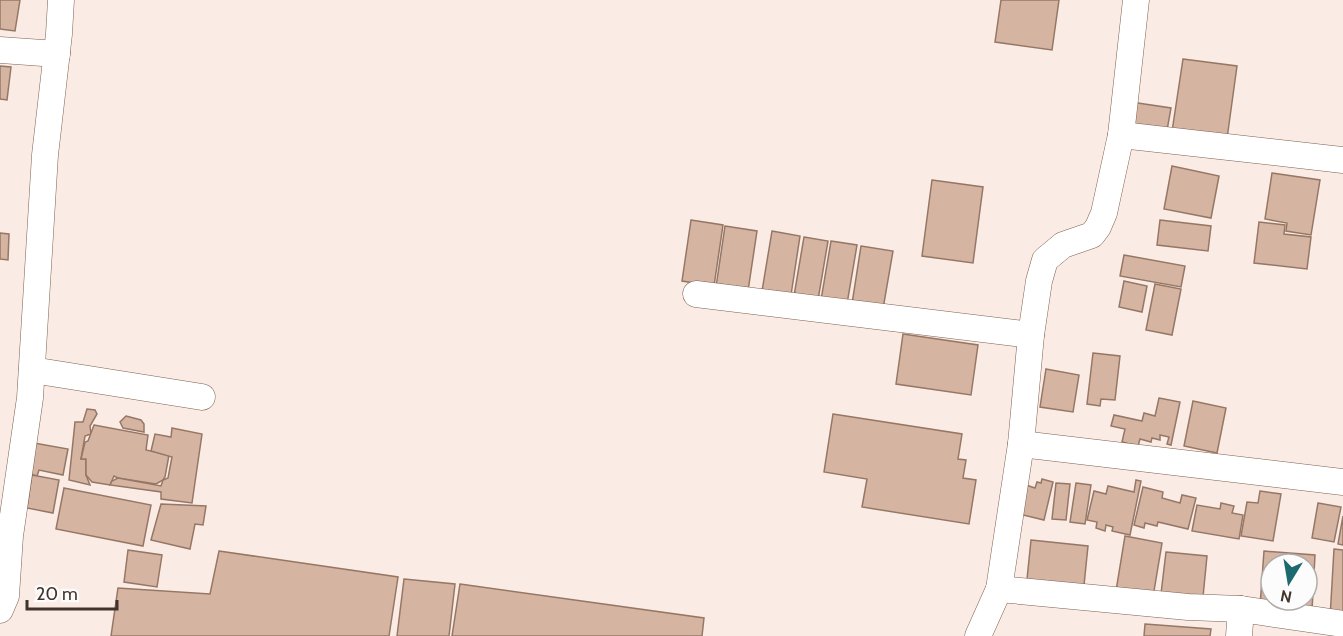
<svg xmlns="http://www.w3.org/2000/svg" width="1343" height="636" viewBox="0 0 1343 636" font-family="Cabin,sans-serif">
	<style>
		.building { fill: #d6b4a2; stroke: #967766; stroke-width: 1.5; fill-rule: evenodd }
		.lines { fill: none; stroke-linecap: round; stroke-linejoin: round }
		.street-casing { stroke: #7f6050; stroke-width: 27 }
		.street { stroke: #fff; stroke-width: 26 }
	</style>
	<rect width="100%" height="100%" fill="#faece4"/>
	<g class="building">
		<polygon points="0,0 20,0 15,31 0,29"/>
		<polygon points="1001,0 1059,0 1052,50 995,42"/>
		<polygon points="1183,59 1237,66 1226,146 1171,138"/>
		<polygon points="0,66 11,67 7,100 0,99"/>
		<polygon points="1131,102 1171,108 1166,136 1127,129"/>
		<polygon points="1172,166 1219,176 1211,218 1164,209"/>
		<polygon points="1272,173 1320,180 1311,235 1286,231 1287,223 1265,219"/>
		<polygon points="932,180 983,187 973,263 922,256"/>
		<polygon points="691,220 723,225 714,286 682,281"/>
		<polygon points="1160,220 1211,226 1208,251 1157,245"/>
		<polygon points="1259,222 1285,225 1284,234 1311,237 1307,269 1254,263"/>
		<polygon points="725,226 757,231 748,291 716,287"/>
		<polygon points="772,231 800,236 791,295 762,291"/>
		<polygon points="0,233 9,234 8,260 0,259"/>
		<polygon points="804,237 828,241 818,300 794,296"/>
		<polygon points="831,241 857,245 847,304 821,300"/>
		<polygon points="861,246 893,251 883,309 852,304"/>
		<polygon points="1124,255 1185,266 1181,287 1120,276"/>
		<polygon points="1124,281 1147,286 1142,312 1119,307"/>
		<polygon points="1155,284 1181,289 1172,335 1146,330"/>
		<polygon points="903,334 978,345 971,395 896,384"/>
		<polygon points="1093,353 1120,356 1115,400 1101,399 1100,406 1087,404"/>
		<polygon points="1046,369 1079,375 1073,412 1040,407"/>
		<polygon points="1159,398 1180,402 1171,445 1167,444 1169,437 1160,435 1160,440 1152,438 1151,442 1140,439 1138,446 1122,442 1125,429 1111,426 1114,415 1142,421 1144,413 1155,416"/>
		<polygon points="1193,401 1226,408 1217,453 1184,446"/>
		<polygon points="87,409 95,410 97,414 90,426 91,434 85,436 81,459 86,459 86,475 90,485 69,480 75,422 83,422"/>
		<polygon points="833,414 962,434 958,459 966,460 963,478 976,480 969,524 862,507 867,479 824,472"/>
		<polygon points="126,416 141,420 144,424 144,432 123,428 120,422"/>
		<polygon points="94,425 148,435 146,450 169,455 165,477 163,480 156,484 118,478 114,476 110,485 92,482 86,475 86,459 81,459 85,442 88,441"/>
		<polygon points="172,428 202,434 192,503 161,499 161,492 110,485 112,481 118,478 161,486 163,480 168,478 172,457 151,451 155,434 171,437"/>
		<polygon points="34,443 68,449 63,475 39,470 37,476 29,474"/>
		<polygon points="32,475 59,480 53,513 27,508"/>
		<polygon points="1042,479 1053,482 1044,520 1019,514 1026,485 1035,488 1037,482 1041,483"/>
		<polygon points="1136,480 1141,481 1130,535 1112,531 1113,527 1106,525 1105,531 1096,528 1097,522 1087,520 1094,491 1106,494 1108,486 1134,492"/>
		<polygon points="1056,483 1070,484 1066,520 1052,519"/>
		<polygon points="1076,483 1091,485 1085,524 1070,522"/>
		<polygon points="1143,487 1163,492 1162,498 1180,503 1182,495 1196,498 1188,529 1158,522 1157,526 1145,523 1144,528 1134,525"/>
		<polygon points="64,488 151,505 143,546 56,529"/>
		<polygon points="1260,491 1281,494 1273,541 1241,536 1247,502 1258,503"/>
		<polygon points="1221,503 1234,506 1232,513 1243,515 1239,539 1192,531 1197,505 1220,509"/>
		<polygon points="1318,503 1341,507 1334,542 1312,538"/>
		<polygon points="161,504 206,506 203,525 195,524 190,549 151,540"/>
		<polygon points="1343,516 1343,545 1338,544"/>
		<polygon points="1125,536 1162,543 1153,597 1116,591"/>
		<polygon points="1031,540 1088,546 1083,595 1026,589"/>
		<polygon points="1334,549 1343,550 1343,619 1330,618"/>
		<polygon points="128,550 162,555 157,587 124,582"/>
		<polygon points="219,551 398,577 389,636 111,636 118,588 210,594"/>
		<path d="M1264 551 1315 555 1312 610 1260 606ZM1271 564H1307V600H1271Z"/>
		<polygon points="1166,552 1207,556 1202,607 1160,602"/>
		<polygon points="404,579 455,584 449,636 397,636"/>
		<polygon points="460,584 704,618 702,636 452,636"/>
		<polygon points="1145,624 1211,629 1210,636 1144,636"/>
	</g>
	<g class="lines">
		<defs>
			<g id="street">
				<polyline points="0,50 57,54"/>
				<polyline points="1121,135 1343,160"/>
				<polyline points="696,294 1031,335"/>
				<polyline points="32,370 202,397"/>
				<polyline points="1021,444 1343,482"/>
				<polyline points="999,589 1188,607 1241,609 1343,624"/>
				<polyline points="0,610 6,596 10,536 30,398 45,155 59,34 61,0"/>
				<polyline points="978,636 999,589 1021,444 1031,335 1039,281 1045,260 1063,245 1092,235 1098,227 1104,213 1121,135 1136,0"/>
				<polyline points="1239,636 1241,609"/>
			</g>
		</defs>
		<use href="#street" class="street-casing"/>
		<use href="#street" class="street"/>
	</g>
	<g transform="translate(1289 582) rotate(191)"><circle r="28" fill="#fcfcfc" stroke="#b1aca9" stroke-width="1.5"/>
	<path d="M0-4.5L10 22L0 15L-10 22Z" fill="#1d6a6e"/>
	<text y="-9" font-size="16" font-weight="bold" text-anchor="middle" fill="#41342d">N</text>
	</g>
	<path d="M27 600v9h90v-9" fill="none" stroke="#41342d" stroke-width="3"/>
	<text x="36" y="600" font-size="18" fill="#41342d" stroke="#fcfcfc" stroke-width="4.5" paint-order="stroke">20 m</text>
</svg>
